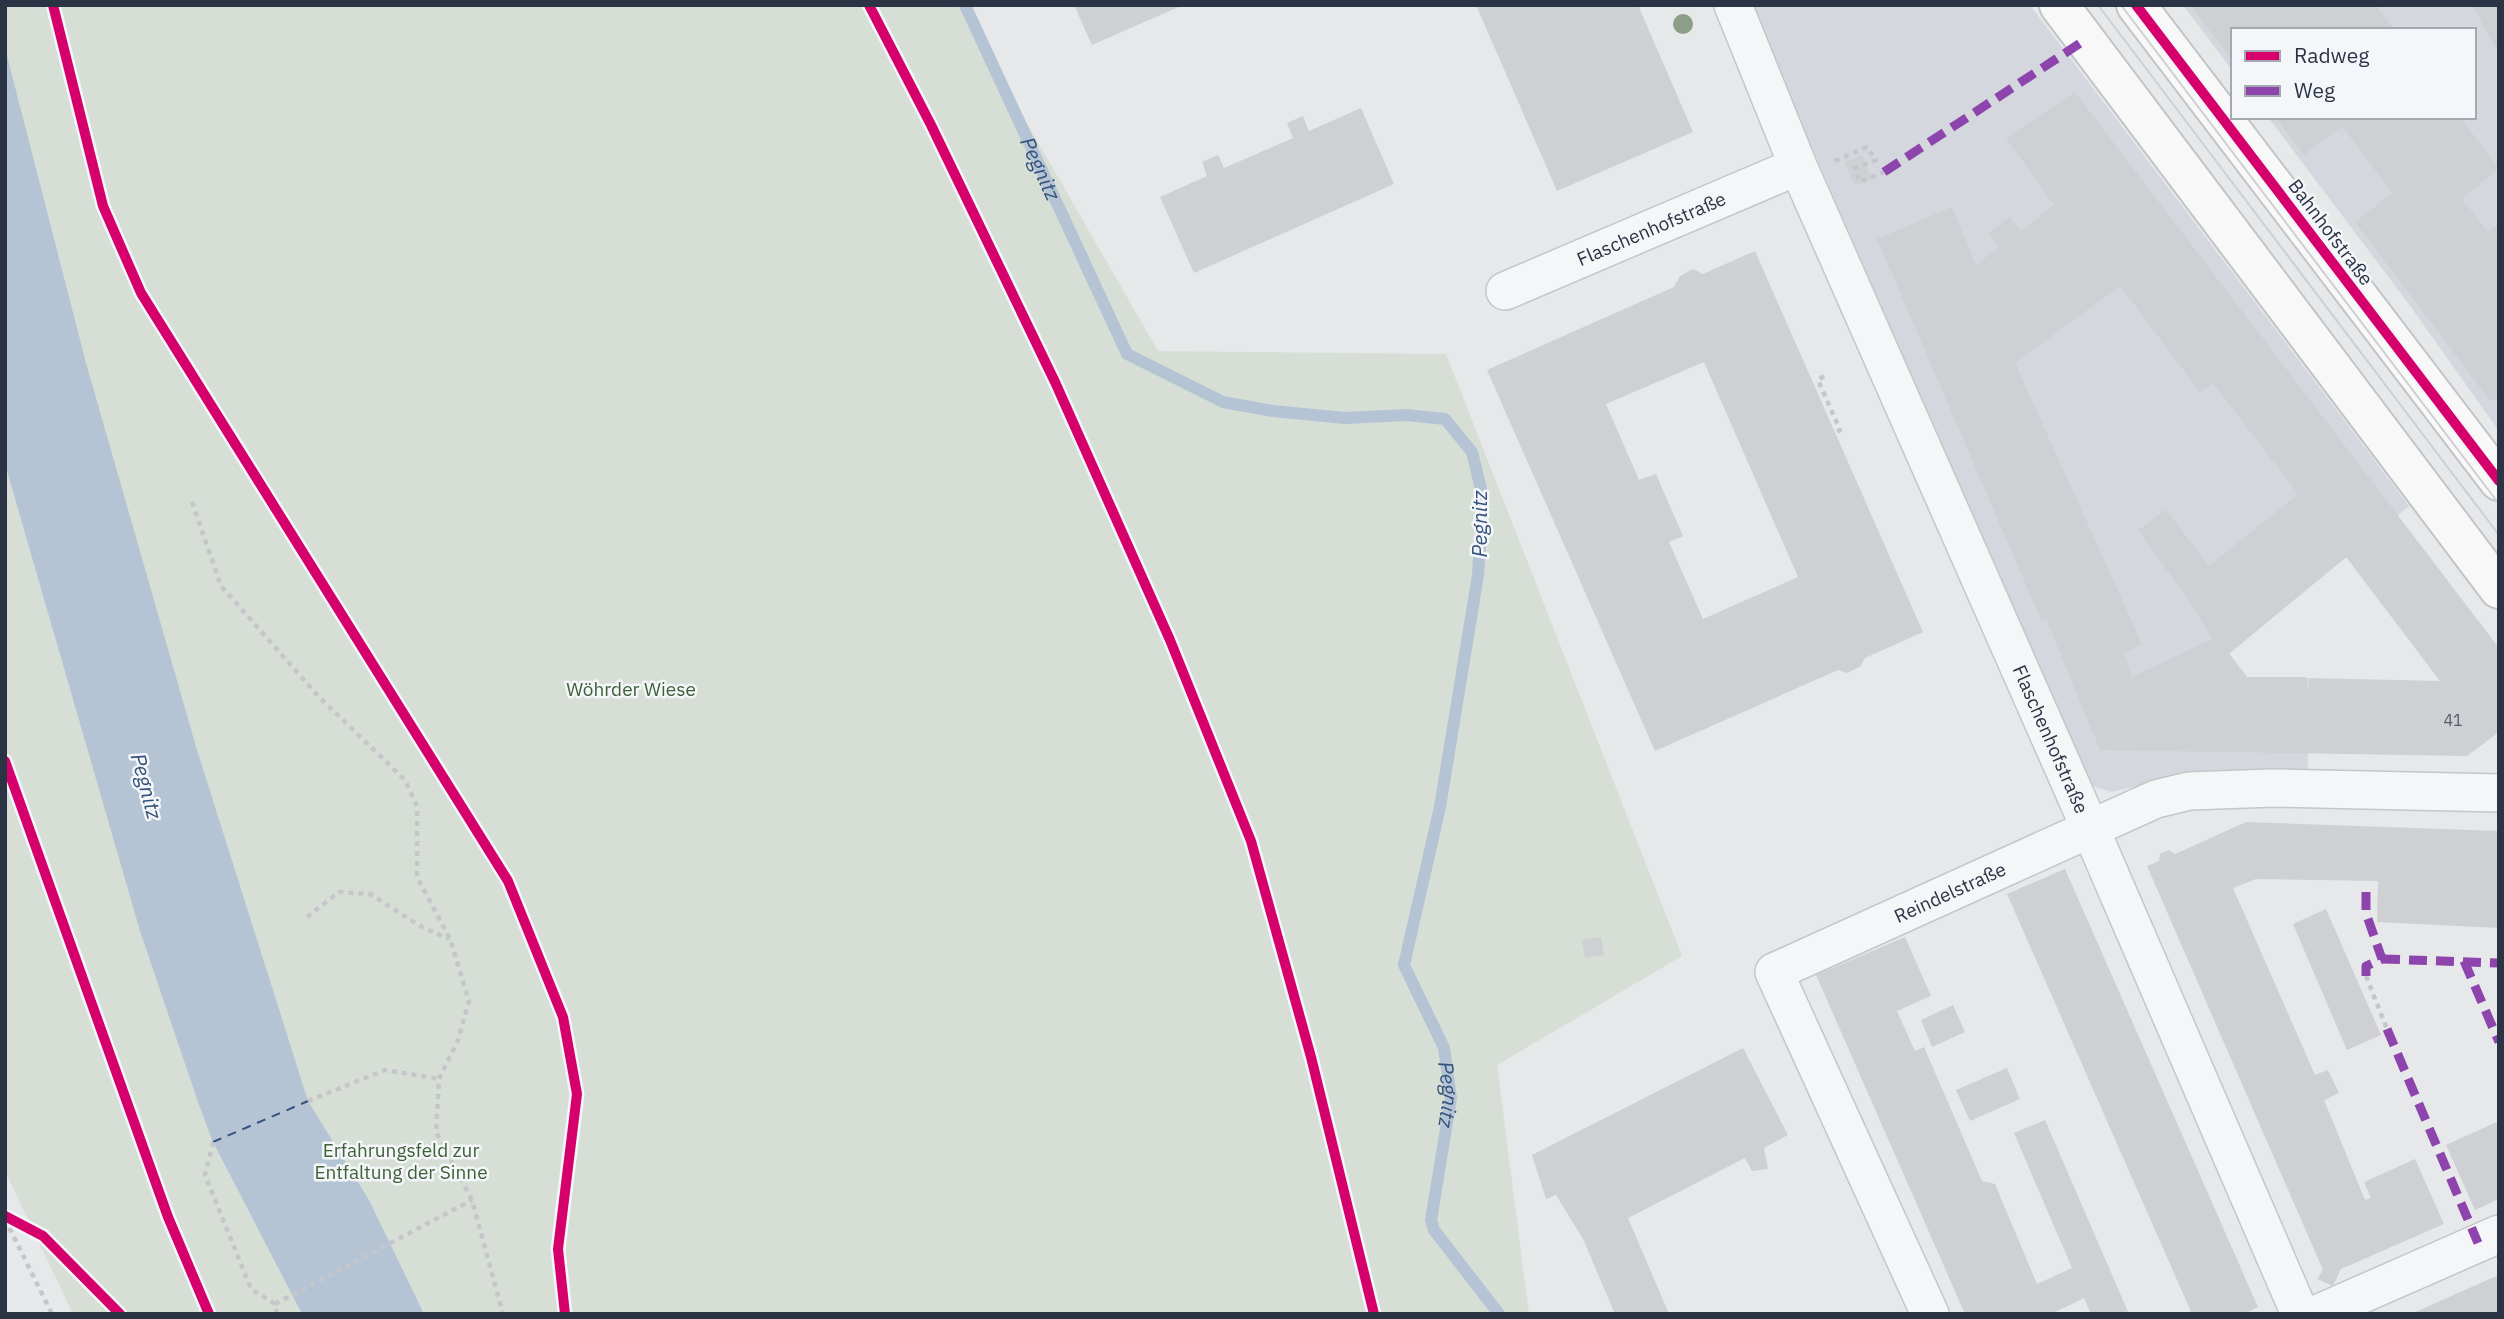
<svg xmlns="http://www.w3.org/2000/svg" width="2504" height="1319" viewBox="0 0 2504 1319" font-family="'IBM Plex Sans',sans-serif">
	<style>
		.built { fill: #d4d7dd }
		.green { fill: #d6ded6 }
		.water { fill: #b4c4d5 }
		.lines { fill: none; stroke-linecap: round; stroke-linejoin: round }
		.stream { stroke: #b4c4d5; stroke-width: 12 }
		.ferry { stroke: #34527a; stroke-width: 2; stroke-dasharray: 9 7; stroke-linecap: butt }
		.building { fill: #ced0d3; fill-rule: evenodd }
		.minor-casing { stroke: #c4c6c8; stroke-width: 40 }
		.major-casing { stroke: #c2c5c8; stroke-width: 42 }
		.path { stroke: #c5c6ca; stroke-width: 4.5; stroke-dasharray: 5 5; stroke-linecap: butt }
		.minor { stroke: #f5f6f7; stroke-width: 37 }
		.major { stroke: #f8f8f8; stroke-width: 38 }
		.tram { stroke: #cecfd2; stroke-width: 2 }
		.quiet { stroke: #8e44ad; stroke-width: 9; stroke-dasharray: 18 9; stroke-linecap: butt }
		.cycleway-casing { stroke: #f4f6f9; stroke-width: 15 }
		.cycleway { stroke: #d6006c; stroke-width: 10 }
		.tree { fill: #8a9e88 }
		.labels { text-anchor: middle; dominant-baseline: central; stroke-width: 5; stroke-linejoin: round; paint-order: stroke }
		.number-label { font-size: 16px; fill: #545c69 }
		.street-label { font-size: 19px; fill: #2b3445; stroke: #f4f6f9 }
		.park-label { font-size: 19px; fill: #3f6138; stroke: #f4f6f9 }
		.water-label { font-size: 21px; font-style: italic; fill: #34527a; stroke: #f4f6f9 }
	</style>
	<rect width="100%" height="100%" fill="#e6e8ea"/>
	<g class="built">
		<polygon points="1750,5 2030,5 2409,506 2229,653 2247,677 2309,678 2308,773 2184,776 2111,792 2090,785"/>
		<polygon points="2183,5 2499,5 2499,431 2408,303 2268,117 2474,117 2474,30 2233,30 2233,71"/>
	</g>
	<polygon class="green" points="5,5 959,5 1158,351 1446,354 1682,956 1497,1065 1529,1314 73,1314 5,1171"/>
	<polygon class="water" points="5,48 86,363 197,750 308,1101 369,1200 424,1314 302,1314 213,1142 199,1105 140,931 5,464"/>
	<g class="lines">
		<path class="stream" id="s1" d="M965 5 1127 354 1223 402 1273 411 1345 418 1406 415 1445 419 1472 452 1483 497 1478 575 1440 807 1404 965 1444 1048 1451 1098 1431 1220 1434 1230 1499 1314"/>
		<polyline class="ferry" points="213,1142 308,1101"/>
	</g>
	<g class="building">
		<polygon points="1074,5 1183,5 1092,45"/>
		<polygon points="1476,5 1638,5 1693,132 1557,191"/>
		<polygon points="2190,5 2376,5 2394,30 2233,30 2233,61"/>
		<polygon points="2472,5 2499,5 2499,54"/>
		<path d="M2075 92 2499 648V732L2467 756 2100 750 2046 619 2042 621 2039 615 1877 239 1952 207 1976 265 1999 247 1988 233 2010 217 2021 231 2054 205 2006 138ZM2120 286 2200 392 2213 383 2298 494 2209 566 2166 510 2138 530 2194 608 2212 639 2132 677 2124 653 2142 644 2015 363ZM2346 557 2440 681 2309 678V692L2306 677H2247L2229 654Z"/>
		<polygon points="1361,108 1394,184 1194,273 1160,197 1207,176 1202,162 1218,155 1224,168 1293,138 1287,123 1303,116 1309,131"/>
		<polygon points="2275,117 2460,117 2499,168 2462,199 2488,232 2499,224 2499,396 2491,402 2355,222 2392,193 2342,126 2304,155"/>
		<polygon points="1862,155 1871,179 1855,186 1844,162"/>
		<path d="M1755 251 1923 632 1865 658 1860 667 1847 673 1838 670 1655 751 1487 370 1674 287 1680 276 1693 269 1703 274ZM1704 362 1798 577 1703 619 1669 542 1683 536 1656 474 1639 480 1606 404Z"/>
		<polygon points="2246,822 2499,831 2499,928 2377,922 2378,881 2256,879 2233,888 2315,1075 2328,1070 2339,1093 2324,1100 2365,1200 2371,1198 2364,1182 2415,1159 2444,1224 2341,1269 2333,1286 2317,1279 2323,1270 2147,866 2159,861 2160,854 2169,850 2175,854"/>
		<polygon points="2065,869 2258,1307 2244,1314 2192,1314 2007,894"/>
		<polygon points="2326,909 2381,1035 2347,1050 2293,924"/>
		<polygon points="1601,937 1604,955 1585,958 1582,940"/>
		<polygon points="1905,937 1931,996 1897,1011 1915,1051 1924,1047 1982,1181 1995,1184 2037,1284 2072,1268 2014,1133 2045,1120 2129,1314 2091,1314 2084,1298 2051,1314 1965,1314 1816,975"/>
		<polygon points="1953,1005 1965,1032 1932,1047 1921,1020"/>
		<polygon points="1743,1048 1788,1135 1764,1148 1768,1169 1752,1171 1745,1158 1628,1218 1669,1314 1615,1314 1583,1239 1556,1195 1546,1199 1532,1155"/>
		<polygon points="2007,1068 2020,1099 1970,1121 1956,1090"/>
		<polygon points="2499,1121 2499,1199 2475,1210 2446,1145"/>
		<polygon points="2499,1275 2499,1314 2411,1314 2458,1293"/>
	</g>
	<g class="lines">
		<defs>
			<g id="minor">
				<path id="s2" d="M1733 5 1798 166 2090 828 2300 1314"/>
				<path id="s3" d="M1505 291 1798 166"/>
				<path id="s4" d="M1930 1314 1774 972 2156 799 2189 791 2273 788 2499 793"/>
				<polyline points="2317,1314 2499,1234"/>
			</g>
			<g id="major">
				<polyline points="2059,5 2499,589"/>
				<polyline points="2136,5 2499,481"/>
			</g>
		</defs>
		<use href="#minor" class="minor-casing"/>
		<use href="#major" class="major-casing"/>
		<g class="path">
			<polyline points="1835,161 1867,147 1876,160 1855,168 1860,182 1884,172"/>
			<polyline points="1824,376 1818,380 1840,430 1835,433"/>
			<polyline points="192,502 221,586 318,696 405,780 417,806 417,877 450,939 469,1001 458,1040 439,1079 436,1132 472,1200 503,1314"/>
			<polyline points="307,917 339,892 370,894 422,927 449,939"/>
			<polyline points="2366,976 2387,1029"/>
			<polyline points="308,1101 385,1070 439,1079"/>
			<polyline points="213,1142 205,1175 251,1289 275,1304 277,1314"/>
			<polyline points="5,1219 52,1314"/>
			<polyline points="275,1304 472,1200"/>
		</g>
		<use href="#minor" class="minor"/>
		<use href="#major" class="major"/>
		<g class="tram">
			<polyline points="2098,5 2499,535"/>
			<polyline points="2121,5 2499,504"/>
		</g>
		<g class="quiet">
			<polyline points="1884,172 2085,40"/>
			<polyline points="2366,892 2366,913 2382,959 2366,966 2366,976"/>
			<polyline points="2382,959 2499,963"/>
			<polyline points="2464,961 2499,1042"/>
			<polyline points="2387,1029 2478,1243"/>
		</g>
		<defs>
			<g id="cycleway">
				<polyline points="53,5 103,206 141,293 508,881 563,1017 577,1094 558,1249 565,1314"/>
				<polyline points="869,5 931,125 1055,382 1170,640 1251,841 1311,1057 1374,1314"/>
				<polyline points="2136,5 2499,481"/>
				<polyline points="5,761 168,1217 209,1314"/>
				<polyline points="5,1216 43,1236 120,1314"/>
			</g>
		</defs>
		<use href="#cycleway" class="cycleway-casing"/>
		<use href="#cycleway" class="cycleway"/>
	</g>
	<circle class="tree" cx="1683" cy="24" r="10"/>
	<g class="labels">
		<g class="number-label">
			<text x="2453" y="720">41</text>
		</g>
		<g class="street-label">
			<text stroke="none"><textPath href="#s3" startOffset="159">Flaschenhofstraße</textPath></text>
			<text transform="translate(2331 232) rotate(53)">Bahnhofstraße</text>
			<text stroke="none"><textPath href="#s2" startOffset="800">Flaschenhofstraße</textPath></text>
			<text stroke="none"><textPath href="#s4" startOffset="569">Reindelstraße</textPath></text>
		</g>
		<g class="park-label">
			<text x="631" y="689">Wöhrder Wiese</text>
			<text x="401" y="1150">Erfahrungsfeld zur<tspan x="401" dy="22">Entfaltung der Sinne</tspan></text>
		</g>
		<g class="water-label">
			<text stroke="none"><textPath href="#s1" startOffset="180">Pegnitz</textPath></text>
			<text transform="translate(1479 524) rotate(-90)">Pegnitz</text>
			<text transform="translate(147 786) rotate(75)">Pegnitz</text>
			<text stroke="none"><textPath href="#s1" startOffset="1419">Pegnitz</textPath></text>
		</g>
	</g>
	<rect width="2504" height="1319" fill="none" stroke="#2b3445" stroke-width="14"/>
	<rect x="2231" y="28" width="245" height="91" fill="#f4f6f9" stroke="#a4a8b1" stroke-width="2"/>
	<rect x="2245" y="51" width="35" height="10" fill="#d6006c" stroke="#a4a8b1" stroke-width="2"/>
	<text x="2294" y="63" font-size="21" fill="#2b3445">Radweg</text>
	<rect x="2245" y="86" width="35" height="10" fill="#8e44ad" stroke="#a4a8b1" stroke-width="2"/>
	<text x="2294" y="98" font-size="21" fill="#2b3445">Weg</text>
</svg>
